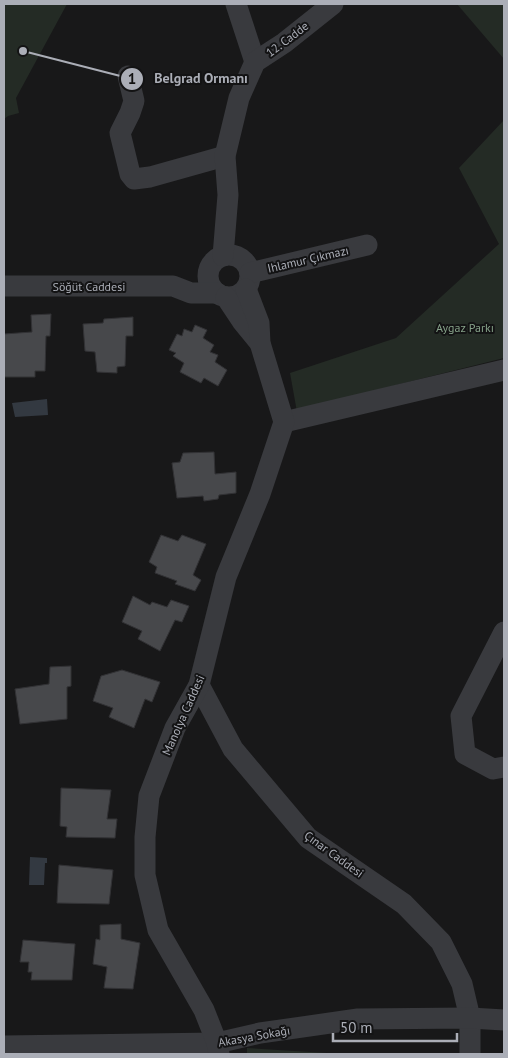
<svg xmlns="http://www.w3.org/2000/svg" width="508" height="1058" viewBox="0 0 508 1058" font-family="'PT Sans',sans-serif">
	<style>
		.green { fill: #242b25 }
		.water { fill: #333941 }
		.building { fill: #47484b; stroke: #323235 }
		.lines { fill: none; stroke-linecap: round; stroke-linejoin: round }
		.minor { stroke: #393a3e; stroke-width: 21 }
		.labels { text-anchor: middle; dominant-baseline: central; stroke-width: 4; stroke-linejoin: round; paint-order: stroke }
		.street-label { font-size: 12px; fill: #abaeb7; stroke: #131314 }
		.park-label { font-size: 12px; fill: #85a088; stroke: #131314 }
		.leader { fill: none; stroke: #abaeb7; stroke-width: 2 }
		.callout-dot { fill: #abaeb7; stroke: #131314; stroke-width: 2 }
		.mark-label { font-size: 15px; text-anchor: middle; font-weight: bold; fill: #111 }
		.callout-label { font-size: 14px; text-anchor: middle; font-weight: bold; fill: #abaeb7; stroke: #131314; stroke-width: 4; stroke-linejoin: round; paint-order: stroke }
	</style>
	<rect width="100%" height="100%" fill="#181819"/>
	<g class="green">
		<polygon points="4,4 67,4 16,98 19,113 8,116 4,119"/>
		<polygon points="457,4 504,4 504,59"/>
		<polygon points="504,120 504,358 400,384 297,412 290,373 396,338 499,244 459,168"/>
		<polygon points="247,1048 343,1054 247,1054"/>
	</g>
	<g class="water">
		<polygon points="47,399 48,415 15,417 12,403"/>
		<polygon points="30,857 47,858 47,863 45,863 44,885 29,885"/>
	</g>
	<g class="building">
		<polygon points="51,314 50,336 46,336 45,371 35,371 35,377 4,377 4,334 32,332 31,315"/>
		<polygon points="133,317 133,336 126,336 125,366 117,367 117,373 97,372 95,352 85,351 83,324 103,323 104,319"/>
		<polygon points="195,325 207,330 203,338 214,345 210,352 218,355 215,362 227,370 218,386 204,378 201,383 180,372 184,363 173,356 176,353 169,350 177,334 182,336 184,329 192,332"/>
		<polygon points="214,452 215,474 236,472 236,493 219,495 218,499 204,501 203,496 177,498 172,463 180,462 183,453"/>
		<polygon points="161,535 178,541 182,535 206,544 193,575 201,580 195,591 175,584 177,581 155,573 157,567 149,562"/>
		<polygon points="133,596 150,605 152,602 167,607 171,600 189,606 182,622 175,620 160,651 138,639 142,631 122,622"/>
		<polygon points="71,666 71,686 67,687 67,719 20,724 15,689 49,684 50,667"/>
		<polygon points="122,670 160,682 152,702 145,699 134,728 109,717 113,708 93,701 101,676"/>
		<polygon points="61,788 111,790 107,819 117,819 115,838 66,837 67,827 60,826"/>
		<polygon points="59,865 113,870 109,904 57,903"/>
		<polygon points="121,924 121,939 140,943 133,989 104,988 107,967 93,964 96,939 100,940 100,925"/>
		<polygon points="23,940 75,944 72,980 31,980 32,972 28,972 29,962 20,962"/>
	</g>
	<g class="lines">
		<g class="minor">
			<polyline points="236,4 255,62"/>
			<polyline points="128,76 134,101 130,113 120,133 130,174 134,179 150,177 225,156"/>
			<circle cx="229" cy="276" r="21"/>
			<polyline points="223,256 228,195 225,156 239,98 255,62 284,43 333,4"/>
			<polyline points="250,273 367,245"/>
			<polyline points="4,286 173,286 191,293 217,293"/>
			<polyline points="226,297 242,321 260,343"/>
			<polyline points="284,422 504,370"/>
			<polyline points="504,632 461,716 465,754 493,769 504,767"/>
			<polyline points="199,685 233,749 308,838 404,904 441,942 462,984 470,1018 470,1054"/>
			<polyline points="4,1046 217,1043 260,1033 358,1019 470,1018 504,1020"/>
			<polyline points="219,1054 217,1043 204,1010 158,930 145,875 145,837 149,796 175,728 199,685 226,577 260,494 284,422 260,343 259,323 246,289"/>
		</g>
	</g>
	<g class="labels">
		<g class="street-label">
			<text transform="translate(287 39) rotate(-37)">12. Cadde</text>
			<text transform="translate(308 259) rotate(-13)">Ihlamur Çıkmazı</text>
			<text x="89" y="286">Söğüt Caddesi</text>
			<text transform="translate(183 715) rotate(-66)">Manolya Caddesi</text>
			<text transform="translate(334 854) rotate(36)">Çınar Caddesi</text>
			<text transform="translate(254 1036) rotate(-10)">Akasya Sokağı</text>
		</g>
		<g class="park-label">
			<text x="465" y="327">Aygaz Parkı</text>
		</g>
	</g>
	<path class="leader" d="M23 51L132 79"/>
	<g class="callout-dot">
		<circle cx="23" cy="51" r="5"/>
		<circle cx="132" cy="79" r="12"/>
	</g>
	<g class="mark-label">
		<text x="132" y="84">1</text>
	</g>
	<g class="callout-label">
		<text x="201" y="83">Belgrad Ormanı</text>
	</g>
	<rect width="508" height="1058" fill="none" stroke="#abaeb7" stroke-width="10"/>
	<path d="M333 1033v8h124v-8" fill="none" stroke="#abaeb7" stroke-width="2.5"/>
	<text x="340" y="1033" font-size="15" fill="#abaeb7" stroke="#131314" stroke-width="4" paint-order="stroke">50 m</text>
</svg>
